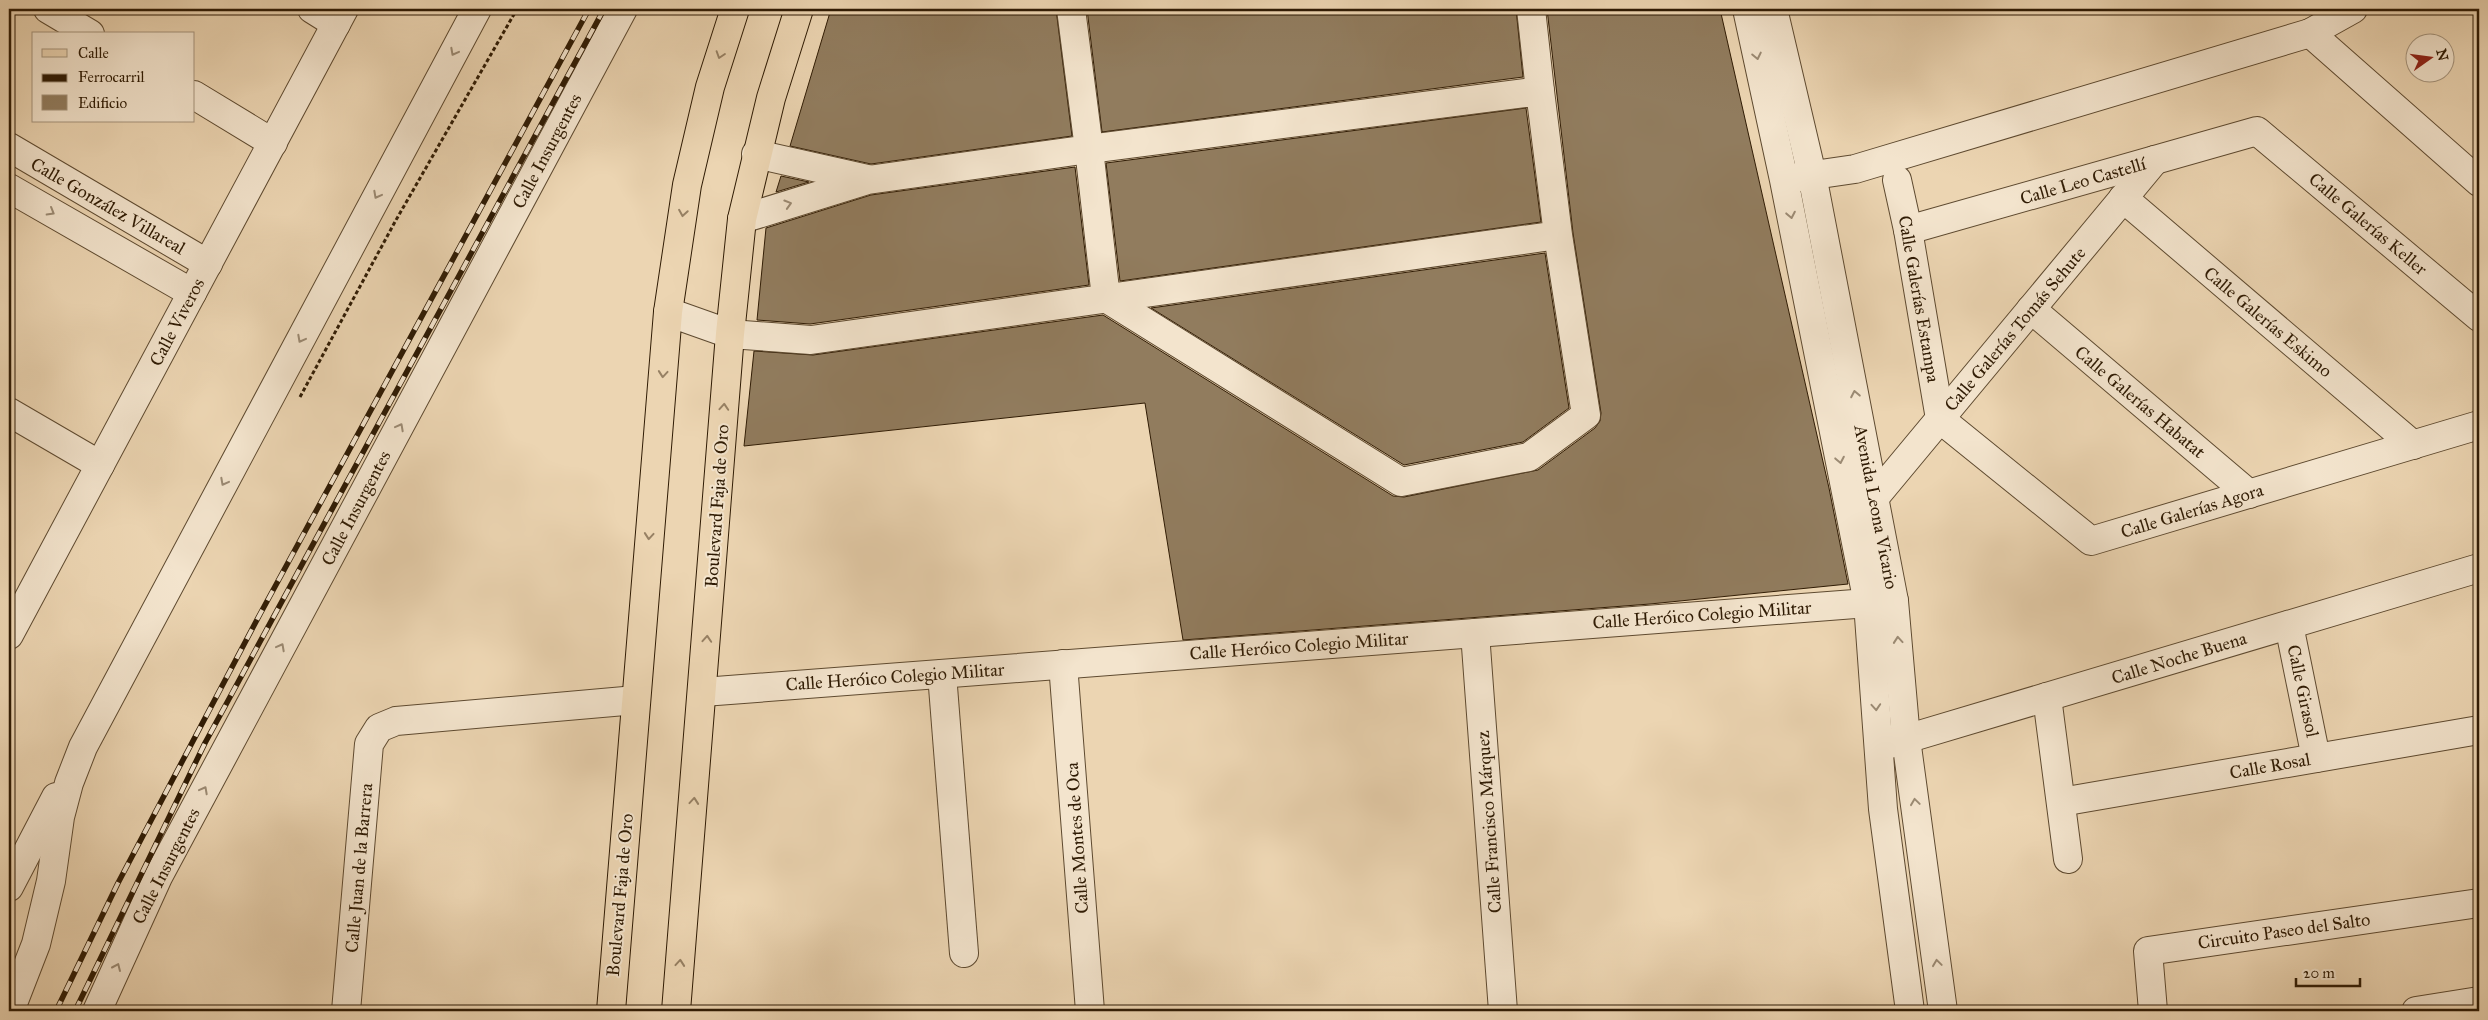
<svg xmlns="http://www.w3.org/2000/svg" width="2488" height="1020" viewBox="0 0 2488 1020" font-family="'IM FELL Great Primer',serif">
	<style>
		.building { fill: #917c5e; stroke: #2f1b04 }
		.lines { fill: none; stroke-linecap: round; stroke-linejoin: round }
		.minor-casing { stroke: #5e4a30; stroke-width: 30 }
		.major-casing { stroke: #2f1b04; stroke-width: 30 }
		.path { stroke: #2f1b04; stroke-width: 3; stroke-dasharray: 4 2.5; stroke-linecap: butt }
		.minor { stroke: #f3e4cd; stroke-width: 28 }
		.major { stroke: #ecd5b2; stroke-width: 28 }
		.rail-casing { stroke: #2f1b04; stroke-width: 5.5 }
		.rail { stroke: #f3e4cd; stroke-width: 4; stroke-dasharray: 11; stroke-linecap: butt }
		.oneway { stroke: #9b8a73 }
		.oneway2 { stroke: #978164 }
		.labels { text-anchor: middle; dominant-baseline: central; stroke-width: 4; stroke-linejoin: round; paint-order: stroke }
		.street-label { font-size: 18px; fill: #2f1b04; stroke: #f3e4cd }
	</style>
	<rect width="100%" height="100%" fill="#ecd5b2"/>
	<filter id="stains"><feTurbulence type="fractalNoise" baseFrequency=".004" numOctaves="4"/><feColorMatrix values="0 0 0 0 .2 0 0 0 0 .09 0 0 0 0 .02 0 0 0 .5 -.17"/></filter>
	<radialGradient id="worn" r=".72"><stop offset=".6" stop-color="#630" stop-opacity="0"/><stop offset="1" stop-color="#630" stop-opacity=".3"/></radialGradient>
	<g class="building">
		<polygon points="831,9 1056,9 1072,136 871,164 790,146"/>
		<polygon points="1087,9 1516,9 1523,77 1102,132"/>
		<polygon points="1547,9 1720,9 1829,488 1848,584 1650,604 1183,640 1145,403 744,446 754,351 813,355 1103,315 1393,496 1404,497 1538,470 1595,428 1600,421 1601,413 1573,233"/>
		<polygon points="1526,108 1541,222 1120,281 1106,163"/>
		<polygon points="1075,167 1089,285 810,324 757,320 766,228 871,195"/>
		<polygon points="781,176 809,182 776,192"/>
		<polygon points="1545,253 1569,408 1523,442 1404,465 1151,308"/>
	</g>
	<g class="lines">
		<defs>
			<g id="minor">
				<polyline points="48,9 90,34"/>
				<polyline points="312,9 336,24"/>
				<polyline points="1531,9 1540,91"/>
				<polyline points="1747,9 1784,180 1868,603 1883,809 1910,1011"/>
				<polyline points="1773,9 1812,175 1894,601 1906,739 1943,1011"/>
				<polyline points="2310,33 2479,182"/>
				<polyline points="194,95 273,143"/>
				<polyline points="9,147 208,264"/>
				<polyline points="756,154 867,179"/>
				<polyline points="1793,178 1855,169 2310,33 2353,9"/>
				<polyline points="1897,180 1908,230 1940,419 2091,541 2479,425"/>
				<polyline points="9,188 192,293"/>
				<polyline points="2123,198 2413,445"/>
				<polyline points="742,219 868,180 1089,149 1071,9"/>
				<polyline points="1908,230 2257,131 2479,317"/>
				<polyline points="2031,309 2249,494"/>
				<polyline points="668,312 730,334 811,340 1558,235 1586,415 1529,457 1401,482 1106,298 1089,149 1540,91 1558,235"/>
				<polyline points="9,412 100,465"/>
				<polyline points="1875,497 2155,160"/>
				<polyline points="2289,625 2316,758"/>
				<polyline points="1475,633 1503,1011"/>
				<polyline points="9,635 344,9"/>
				<polyline points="1063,664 1090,1011"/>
				<polyline points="942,674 964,953"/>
				<polyline points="703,692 1894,601"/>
				<polyline points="2047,697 2068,859"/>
				<polyline points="1889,744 2479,568"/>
				<polyline points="2061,802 2479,730"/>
				<polyline points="9,887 56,797"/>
				<polyline points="10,1011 36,944 51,881 60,817 69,783 83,747 477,9"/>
				<polyline points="97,1011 158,877 623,9"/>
				<polyline points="346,1011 369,744 379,728 396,721 636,700"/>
				<polyline points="2153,1011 2148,951 2479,903"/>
				<polyline points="2416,1011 2479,1001"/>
			</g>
			<g id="major">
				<polyline points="611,1011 668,312 687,185 710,87 735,9"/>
				<polyline points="676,1011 730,334 742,219 771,98 799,9"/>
			</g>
		</defs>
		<use href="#minor" class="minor-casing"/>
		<use href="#major" class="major-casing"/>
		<polyline class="path" points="300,397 396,220 517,9"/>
		<use href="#minor" class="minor"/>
		<use href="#major" class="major"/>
		<defs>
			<g id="rail">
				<polyline points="56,1011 118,883 259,616 589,9"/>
				<polyline points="75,1011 205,743 604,9"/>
			</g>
		</defs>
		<use href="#rail" class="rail-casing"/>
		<use href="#rail" class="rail"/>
	</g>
	<defs><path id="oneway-chevron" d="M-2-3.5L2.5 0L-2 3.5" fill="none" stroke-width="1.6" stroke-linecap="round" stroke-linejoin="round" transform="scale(1.25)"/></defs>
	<g class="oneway">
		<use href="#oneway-chevron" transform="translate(454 52) rotate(118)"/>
		<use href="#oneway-chevron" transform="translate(1757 56) rotate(78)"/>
		<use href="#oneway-chevron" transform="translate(377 195) rotate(118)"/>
		<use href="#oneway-chevron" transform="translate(788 204) rotate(-17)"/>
		<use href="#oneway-chevron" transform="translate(51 212) rotate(30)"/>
		<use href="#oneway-chevron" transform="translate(1791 215) rotate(79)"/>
		<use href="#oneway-chevron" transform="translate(301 339) rotate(118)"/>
		<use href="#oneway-chevron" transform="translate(1855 394) rotate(-101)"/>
		<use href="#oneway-chevron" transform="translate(400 427) rotate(-62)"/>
		<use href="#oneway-chevron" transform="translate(1840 460) rotate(79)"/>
		<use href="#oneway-chevron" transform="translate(224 482) rotate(118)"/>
		<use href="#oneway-chevron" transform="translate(1898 640) rotate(-95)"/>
		<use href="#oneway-chevron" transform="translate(281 647) rotate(-62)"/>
		<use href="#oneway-chevron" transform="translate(1876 707) rotate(86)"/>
		<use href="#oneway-chevron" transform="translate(204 790) rotate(-62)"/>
		<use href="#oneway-chevron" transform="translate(1915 802) rotate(-98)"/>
		<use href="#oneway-chevron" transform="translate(1937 963) rotate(-98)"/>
		<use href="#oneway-chevron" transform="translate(117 967) rotate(-66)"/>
	</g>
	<g class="oneway2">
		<use href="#oneway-chevron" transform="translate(720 55) rotate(108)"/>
		<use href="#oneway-chevron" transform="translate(683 213) rotate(99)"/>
		<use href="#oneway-chevron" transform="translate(663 374) rotate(95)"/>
		<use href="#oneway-chevron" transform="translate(724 407) rotate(-86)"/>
		<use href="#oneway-chevron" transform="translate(649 536) rotate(95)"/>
		<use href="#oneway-chevron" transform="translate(707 639) rotate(-86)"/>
		<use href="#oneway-chevron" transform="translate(694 801) rotate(-85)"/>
		<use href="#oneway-chevron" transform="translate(680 963) rotate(-85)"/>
	</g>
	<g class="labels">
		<g class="street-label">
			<text transform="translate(547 151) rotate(-62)">Calle Insurgentes</text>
			<text transform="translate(2083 181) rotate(-16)">Calle Leo Castellí</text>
			<text transform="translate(108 206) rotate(30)">Calle González Villareal</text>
			<text transform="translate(2368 224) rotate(40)">Calle Galerías Keller</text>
			<text transform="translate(1919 299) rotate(80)">Calle Galerías Estampa</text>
			<text transform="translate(177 322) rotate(-62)">Calle Viveros</text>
			<text transform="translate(2268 322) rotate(40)">Calle Galerías Eskimo</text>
			<text transform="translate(2015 329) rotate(-50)">Calle Galerías Tomás Sehute</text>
			<text transform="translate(2140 402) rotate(40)">Calle Galerías Habatat</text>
			<text transform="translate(717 506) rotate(-86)">Boulevard Faja de Oro</text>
			<text transform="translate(1876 507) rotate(79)">Avenida Leona Vicario</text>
			<text transform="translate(356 508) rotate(-62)">Calle Insurgentes</text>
			<text transform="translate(2192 511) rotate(-17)">Calle Galerías Agora</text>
			<text transform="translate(1702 615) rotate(-4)">Calle Heróico Colegio Militar</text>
			<text transform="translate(1299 646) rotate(-4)">Calle Heróico Colegio Militar</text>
			<text transform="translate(2179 658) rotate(-17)">Calle Noche Buena</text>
			<text transform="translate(895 677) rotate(-4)">Calle Heróico Colegio Militar</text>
			<text transform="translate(2303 691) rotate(78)">Calle Girasol</text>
			<text transform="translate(2270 766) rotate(-10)">Calle Rosal</text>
			<text transform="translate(1489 822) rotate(-94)">Calle Francisco Márquez</text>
			<text transform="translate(1077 838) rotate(-94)">Calle Montes de Oca</text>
			<text transform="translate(166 866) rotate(-63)">Calle Insurgentes</text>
			<text transform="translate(359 868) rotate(-85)">Calle Juan de la Barrera</text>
			<text transform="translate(620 895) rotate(-85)">Boulevard Faja de Oro</text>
			<text transform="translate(2284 931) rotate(-8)">Circuito Paseo del Salto</text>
		</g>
	</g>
	<rect width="2488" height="1020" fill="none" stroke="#ecd5b2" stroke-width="30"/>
	<rect x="10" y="10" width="2468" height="1000" fill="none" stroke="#2f1b04" stroke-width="2.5"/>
	<rect x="15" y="15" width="2458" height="990" fill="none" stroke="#2f1b04"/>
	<rect x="32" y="32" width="162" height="90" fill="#f3e4cd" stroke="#a5947d"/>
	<rect x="42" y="49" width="25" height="8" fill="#ecd5b2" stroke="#a5947d"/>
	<text x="78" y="58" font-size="15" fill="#2f1b04">Calle</text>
	<rect x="42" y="74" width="25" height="8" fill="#2f1b04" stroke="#a5947d"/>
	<text x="78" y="82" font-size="15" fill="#2f1b04">Ferrocarril</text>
	<rect x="42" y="95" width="25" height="15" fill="#917c5e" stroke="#a5947d"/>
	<text x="78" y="108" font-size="15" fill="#2f1b04">Edificio</text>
	<g transform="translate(2430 58) rotate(76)"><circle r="24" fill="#f3e4cd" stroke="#a5947d"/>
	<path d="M0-4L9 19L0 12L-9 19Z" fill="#8f2418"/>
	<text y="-8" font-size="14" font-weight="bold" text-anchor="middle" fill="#2f1b04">N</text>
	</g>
	<path d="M2296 978v8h64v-8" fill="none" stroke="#2f1b04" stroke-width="2.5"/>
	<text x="2303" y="978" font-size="15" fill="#2f1b04" stroke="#f3e4cd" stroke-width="4" paint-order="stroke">20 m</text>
	<rect width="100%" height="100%" filter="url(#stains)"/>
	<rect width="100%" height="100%" fill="url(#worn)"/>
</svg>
